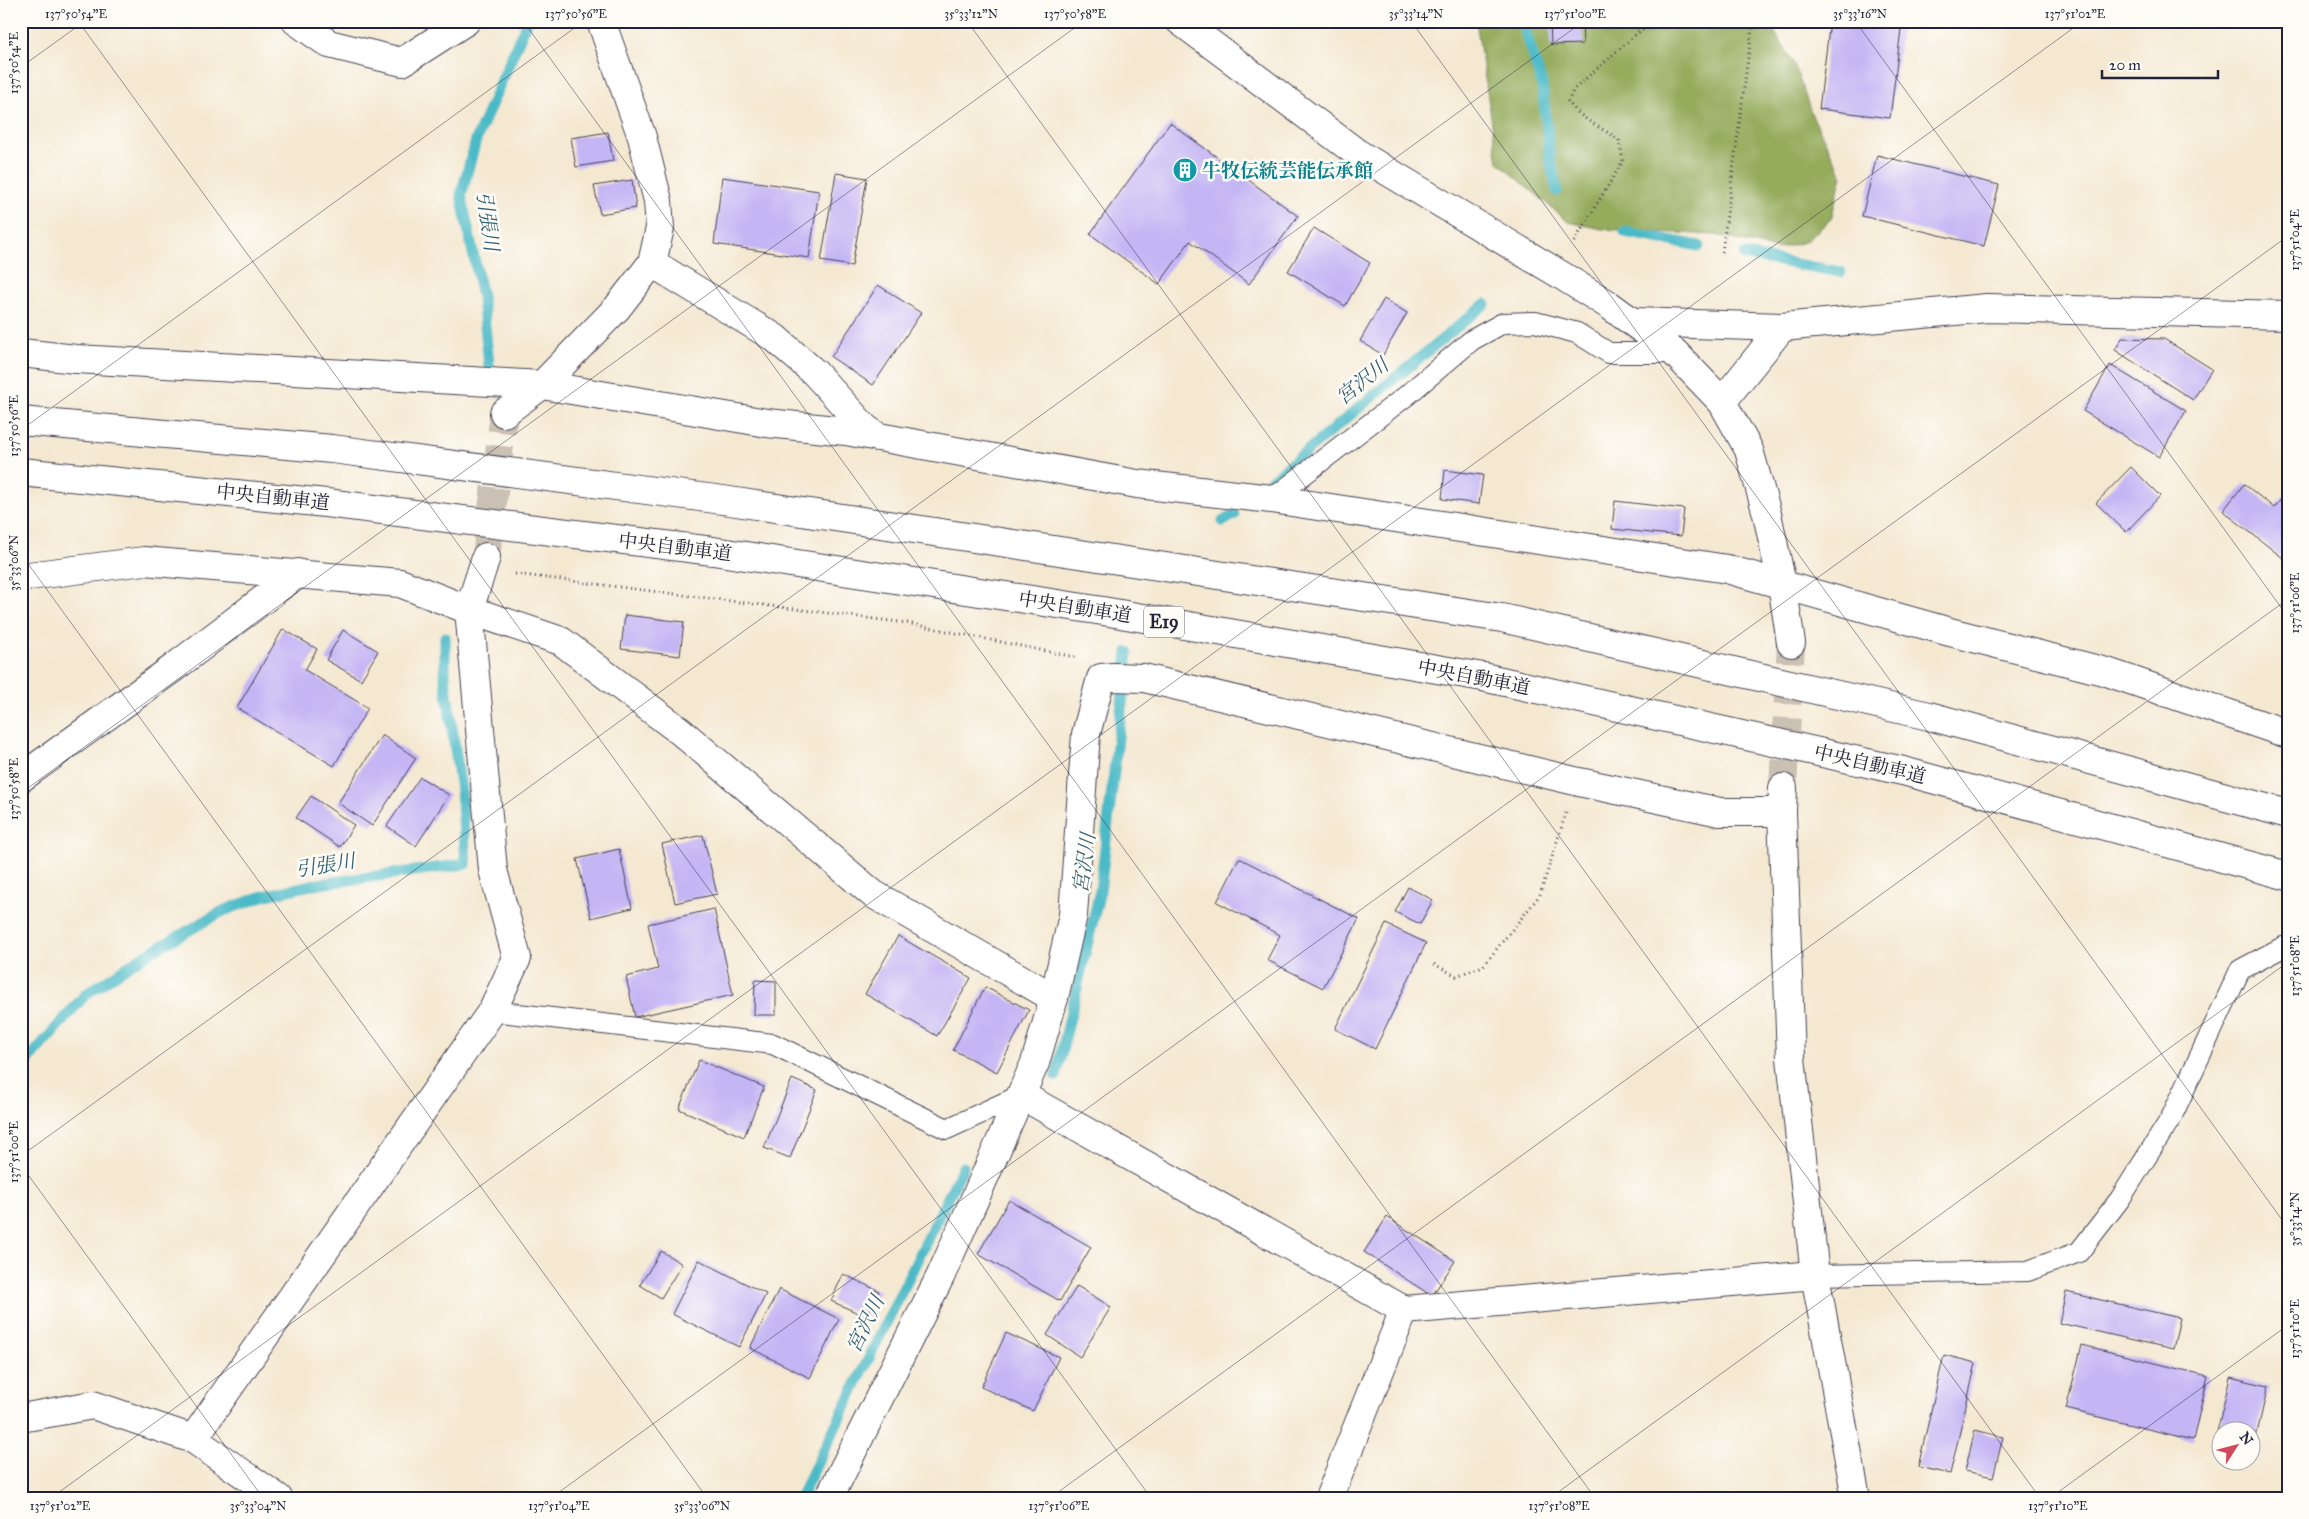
<svg xmlns="http://www.w3.org/2000/svg" width="2309" height="1519" viewBox="0 0 2309 1519" font-family="'IM FELL Great Primer','Noto Serif JP',serif">
	<style>
		.forest { fill: #95ac5d; stroke: #5c674c }
		.lines { fill: none; stroke-linecap: round; stroke-linejoin: round }
		.stream { stroke: #4cbac7; stroke-width: 11 }
		.building { fill: #c4b5f4 }
		.street-tunnel { stroke: #cac0b3; stroke-width: 28; stroke-dasharray: 28 14; stroke-linecap: butt }
		.lane-casing { stroke: #424052; stroke-width: 22 }
		.street-casing { stroke: #424052; stroke-width: 30 }
		.highway-casing { stroke: #424052; stroke-width: 30 }
		.path { stroke: #424052; stroke-width: 3; stroke-dasharray: 1 4; stroke-linecap: butt }
		.lane { stroke: #fff; stroke-width: 20 }
		.street { stroke: #fff; stroke-width: 28 }
		.highway { stroke: #fff; stroke-width: 28 }
		.ticks { fill: none; stroke: #22223b; stroke-width: 1; stroke-opacity: 0.45 }
		.labels { text-anchor: middle; dominant-baseline: central; stroke-width: 5; stroke-linejoin: round; paint-order: stroke }
		.shield { fill: #fdfcf7; stroke: #646373; stroke-width: 1 }
		.shield-label { font-size: 18px; font-weight: bold; fill: #22223b }
		.culture-label { font-size: 19px; font-weight: bold; fill: #0d838f; stroke: #fdfcf7; text-anchor: start }
		.street-label { font-size: 19px; fill: #22223b; stroke: #fdfcf7 }
		.water-label { font-size: 20px; font-style: italic; fill: #335f73; stroke: #fdfcf7 }
		.neatline { fill: none; stroke: #22223b; stroke-width: 2 }
		.ticks-label { font-size: 12px; text-anchor: middle; fill: #22223b }
	</style>
	<rect width="100%" height="100%" fill="#fdfcf7"/>
	<filter id="ink" filterUnits="userSpaceOnUse"><feTurbulence type="fractalNoise" baseFrequency=".02" numOctaves="2"/><feDisplacementMap in="SourceGraphic" scale="10" xChannelSelector="R" yChannelSelector="G"/><feConvolveMatrix kernelMatrix="1 2 1 2 8 2 1 2 1" color-interpolation-filters="sRGB"/></filter>
	<filter id="wash" filterUnits="userSpaceOnUse"><feTurbulence type="fractalNoise" baseFrequency=".0096" numOctaves="4" result="noise"/><feDisplacementMap in="SourceGraphic" scale="20" xChannelSelector="R" yChannelSelector="G"/><feGaussianBlur stdDeviation="1.12" result="paint"/><feColorMatrix in="noise" values="0 0 0 0 0 0 0 0 0 0 0 0 0 0 0 0 0 1.4 0 .05"/><feComposite in="paint" operator="in"/></filter>
	<g filter="url(#wash)">
		<rect width="100%" height="100%" fill="#f4e8d1"/>
		<polygon class="forest" points="1476,21 1768,21 1794,64 1812,115 1842,175 1831,219 1805,242 1776,249 1716,235 1602,229 1568,222 1498,162"/>
		<g class="lines">
			<g class="stream">
				<polyline points="1522,21 1542,84 1550,159 1557,191"/>
				<polyline points="1625,232 1699,246"/>
				<polyline points="1745,255 1841,272"/>
				<polyline points="490,375 482,296 461,195 476,140 526,24"/>
				<polyline points="1263,487 1485,304"/>
				<polyline points="1223,521 1234,515"/>
				<polyline points="21,1068 86,994 142,957 223,911 263,896 311,885 466,864 461,790 445,679 445,637"/>
				<polyline points="1056,1076 1100,891 1128,652"/>
				<polyline points="800,1498 963,1167"/>
			</g>
		</g>
		<g id="blocks">
			<g class="building">
				<polygon points="1550,21 1582,21 1583,44 1551,45"/>
				<polygon points="1830,21 1902,21 1890,118 1819,109"/>
				<polygon points="1170,123 1298,216 1249,284 1190,241 1159,284 1090,234"/>
				<polygon points="608,132 613,161 576,167 571,138"/>
				<polygon points="1877,155 1999,185 1984,246 1862,216"/>
				<polygon points="836,173 867,178 852,266 821,261"/>
				<polygon points="722,177 819,191 809,258 714,244"/>
				<polygon points="632,180 636,208 600,214 594,186"/>
				<polygon points="1314,228 1370,263 1345,306 1288,271"/>
				<polygon points="878,285 921,313 873,385 831,357"/>
				<polygon points="1384,299 1407,313 1383,355 1360,341"/>
				<polygon points="2122,338 2164,339 2212,369 2193,400 2115,350"/>
				<polygon points="2110,365 2186,411 2159,457 2083,411"/>
				<polygon points="2131,467 2160,496 2126,532 2096,503"/>
				<polygon points="1445,470 1483,475 1479,504 1442,499"/>
				<polygon points="2244,484 2274,508 2288,491 2288,562 2223,511"/>
				<polygon points="1615,501 1684,509 1681,536 1612,529"/>
				<polygon points="625,615 684,622 680,656 621,649"/>
				<polygon points="283,629 317,649 305,670 368,708 334,766 237,708"/>
				<polygon points="343,630 378,651 361,680 326,660"/>
				<polygon points="382,735 416,758 372,826 338,803"/>
				<polygon points="420,777 449,795 416,846 387,826"/>
				<polygon points="311,796 354,825 340,847 296,818"/>
				<polygon points="703,835 717,894 675,903 662,844"/>
				<polygon points="619,849 632,908 591,918 577,859"/>
				<polygon points="1239,858 1359,919 1323,988 1267,960 1280,935 1217,902"/>
				<polygon points="1408,887 1433,900 1420,924 1395,912"/>
				<polygon points="714,909 733,995 635,1017 626,977 658,969 648,924"/>
				<polygon points="1386,924 1426,943 1375,1049 1335,1029"/>
				<polygon points="898,936 971,978 937,1036 865,994"/>
				<polygon points="755,980 776,981 776,1015 754,1015"/>
				<polygon points="985,987 1029,1010 997,1072 953,1050"/>
				<polygon points="699,1060 764,1087 744,1137 679,1109"/>
				<polygon points="792,1079 817,1090 790,1158 764,1148"/>
				<polygon points="1009,1200 1091,1247 1060,1301 978,1254"/>
				<polygon points="1387,1217 1455,1261 1432,1296 1364,1252"/>
				<polygon points="661,1251 682,1264 661,1298 640,1285"/>
				<polygon points="699,1260 766,1294 739,1347 672,1314"/>
				<polygon points="843,1274 879,1291 867,1317 831,1301"/>
				<polygon points="1077,1286 1111,1307 1080,1357 1047,1335"/>
				<polygon points="779,1289 839,1319 810,1378 750,1348"/>
				<polygon points="2066,1292 2180,1318 2173,1349 2059,1323"/>
				<polygon points="1006,1333 1059,1357 1033,1411 981,1387"/>
				<polygon points="2082,1345 2208,1376 2193,1440 2066,1409"/>
				<polygon points="1944,1355 1976,1363 1950,1474 1918,1467"/>
				<polygon points="2230,1377 2268,1386 2255,1442 2252,1441 2252,1432 2217,1433"/>
				<polygon points="1975,1430 2003,1437 1993,1477 1965,1471"/>
			</g>
		</g>
	</g>
	<g filter="url(#ink)">
		<use href="#blocks" fill-opacity="0" stroke="#424052" stroke-width="1"/>
		<g class="lines">
			<g class="street-tunnel">
				<polyline points="486,557 504,413"/>
				<polyline points="1783,788 1791,643"/>
			</g>
			<defs>
				<g id="lane">
					<polyline points="1272,499 1406,396 1472,340 1503,323 1535,322 1577,333 1609,353 1675,353"/>
					<polyline points="492,1011 773,1044 947,1129 1021,1095"/>
					<polyline points="1815,1275 2028,1271 2079,1252 2120,1199 2171,1118 2240,970 2283,947 2288,948"/>
				</g>
				<g id="street">
					<polyline points="296,21 329,44 402,62 466,21"/>
					<polyline points="1180,21 1357,153 1556,272 1609,305 1675,353 1722,402 1749,450 1767,514 1782,584 1791,643"/>
					<polyline points="652,263 775,338 815,373 865,428 878,437"/>
					<polyline points="1634,322 1782,327"/>
					<polyline points="21,353 76,359 542,385 767,423 846,431 1137,484 1272,499 1727,569 1950,632 2107,672 2288,734"/>
					<polyline points="1722,402 1782,327 1987,308 2288,315"/>
					<polyline points="504,413 542,385 617,308 652,263 660,228 658,201 642,137 601,21"/>
					<polyline points="21,577 144,561 400,583 469,610 561,641 680,731 873,894 1054,998"/>
					<polyline points="21,778 176,666 298,573"/>
					<polyline points="1783,788 1782,812 1791,1058 1815,1275 1856,1498"/>
					<polyline points="1021,1095 1404,1310 1815,1275"/>
					<polyline points="21,1418 93,1405 193,1439 278,1498"/>
					<polyline points="193,1439 492,1011 517,958 493,870 469,610 486,557"/>
					<polyline points="829,1498 941,1275 1035,1063 1054,998 1073,915 1086,734 1101,678 1113,677 1144,678 1579,782 1720,812 1782,812"/>
					<polyline points="1329,1498 1404,1310"/>
				</g>
				<g id="highway">
					<polyline points="21,421 332,449 723,500 1502,618 1929,716 2288,814"/>
					<polyline points="21,472 326,503 713,551 1103,611 1483,677 1903,771 2288,876"/>
				</g>
			</defs>
			<use href="#lane" class="lane-casing"/>
			<use href="#street" class="street-casing"/>
			<use href="#highway" class="highway-casing"/>
			<g class="path">
				<polyline points="1624,21 1641,30"/>
				<path d="M1574 242 1623 161 1619 140C1602 127 1580 120 1568 101L1574 89 1641 30 1658 27"/>
				<polyline points="1722,252 1753,21"/>
				<polyline points="515,574 907,623 1075,657"/>
				<polyline points="1434,964 1456,976 1483,966 1540,895 1566,813"/>
			</g>
			<use href="#lane" class="lane"/>
			<use href="#street" class="street"/>
			<use href="#highway" class="highway"/>
		</g>
	</g>
	<path class="ticks" d="M78 21 1151 1498M523 21 1595 1498M967 21 2040 1498M1411 21 2288 1228M1855 21 2288 617M21 67 85 21M21 430 584 21M21 554 707 1498M21 793 1084 21M21 1156 1584 21M21 1165 263 1498M51 1498 2083 21M551 1498 2288 236M1050 1498 2288 599M1550 1498 2288 962M2050 1498 2288 1325"/>
	<defs>
		<symbol id="building-disc" viewBox="-11 -11 22 22"><circle r="9.5" fill="#0f9aa8" stroke="#fdfcf7"/><path d="M-4-6H4V6H1V3H-1V6H-4ZM-2.5-4.3h1.7v1.8h-1.7ZM.8-4.3h1.7v1.8H.8ZM-2.5-1h1.7V.8h-1.7ZM.8-1h1.7V.8H.8Z" fill="#fff"/></symbol>
	</defs>
	<g fill-rule="evenodd">
		<use href="#building-disc" x="1171" y="156" width="28" height="28"/>
	</g>
	<g class="labels">
		<rect class="shield" x="1144" y="606.5" width="40" height="31" rx="4"/>
		<g class="shield-label">
			<text x="1164" y="622">E19</text>
		</g>
		<g class="culture-label">
			<text x="1202" y="170">牛牧伝統芸能伝承館</text>
		</g>
		<g class="street-label">
			<text transform="translate(273 497) rotate(6)">中央自動車道</text>
			<text transform="translate(675 547) rotate(7)">中央自動車道</text>
			<text transform="translate(1075 607) rotate(9)">中央自動車道</text>
			<text transform="translate(1474 677) rotate(11)">中央自動車道</text>
			<text transform="translate(1870 764) rotate(13)">中央自動車道</text>
		</g>
		<g class="water-label">
			<text transform="translate(488 221) rotate(82)">引張川</text>
			<text transform="translate(1362 381) rotate(-39)">宮沢川</text>
			<text transform="translate(1084 863) rotate(-82)">宮沢川</text>
			<text transform="translate(325 865) rotate(-9)">引張川</text>
			<text transform="translate(865 1324) rotate(-64)">宮沢川</text>
		</g>
	</g>
	<rect width="2309" height="1519" fill="none" stroke="#fdfcf7" stroke-width="55"/>
	<g transform="translate(2236 1446) rotate(54)"><circle r="24" fill="#fdfcf7" stroke="#a5a5ac"/>
	<path d="M0-4L9 19L0 12L-9 19Z" fill="#d1495b"/>
	<text y="-8" font-size="14" font-weight="bold" text-anchor="middle" fill="#22223b">N</text>
	</g>
	<path d="M2102 70v8h116v-8" fill="none" stroke="#22223b" stroke-width="2.5"/>
	<text x="2109" y="70" font-size="15" fill="#22223b" stroke="#fdfcf7" stroke-width="4" paint-order="stroke">20 m</text>
	<rect x="28" y="28" width="2254" height="1464" class="neatline"/>
	<g class="ticks-label">
		<text x="76" y="18">137°50'54"E</text>
		<text x="576" y="18">137°50'56"E</text>
		<text x="971" y="18">35°33'12"N</text>
		<text x="1075" y="18">137°50'58"E</text>
		<text x="1416" y="18">35°33'14"N</text>
		<text x="1575" y="18">137°51'00"E</text>
		<text x="1860" y="18">35°33'16"N</text>
		<text x="2075" y="18">137°51'02"E</text>
		<text transform="translate(14 63) rotate(-90)" y="4">137°50'54"E</text>
		<text transform="translate(2295 240) rotate(-90)" y="4">137°51'04"E</text>
		<text transform="translate(14 426) rotate(-90)" y="4">137°50'56"E</text>
		<text transform="translate(14 563) rotate(-90)" y="4">35°33'06"N</text>
		<text transform="translate(2295 603) rotate(-90)" y="4">137°51'06"E</text>
		<text transform="translate(14 789) rotate(-90)" y="4">137°50'58"E</text>
		<text transform="translate(2295 966) rotate(-90)" y="4">137°51'08"E</text>
		<text transform="translate(14 1152) rotate(-90)" y="4">137°51'00"E</text>
		<text transform="translate(2295 1219) rotate(-90)" y="4">35°33'14"N</text>
		<text transform="translate(2295 1329) rotate(-90)" y="4">137°51'10"E</text>
		<text x="60" y="1510">137°51'02"E</text>
		<text x="258" y="1510">35°33'04"N</text>
		<text x="559" y="1510">137°51'04"E</text>
		<text x="702" y="1510">35°33'06"N</text>
		<text x="1059" y="1510">137°51'06"E</text>
		<text x="1559" y="1510">137°51'08"E</text>
		<text x="2058" y="1510">137°51'10"E</text>
	</g>
</svg>
